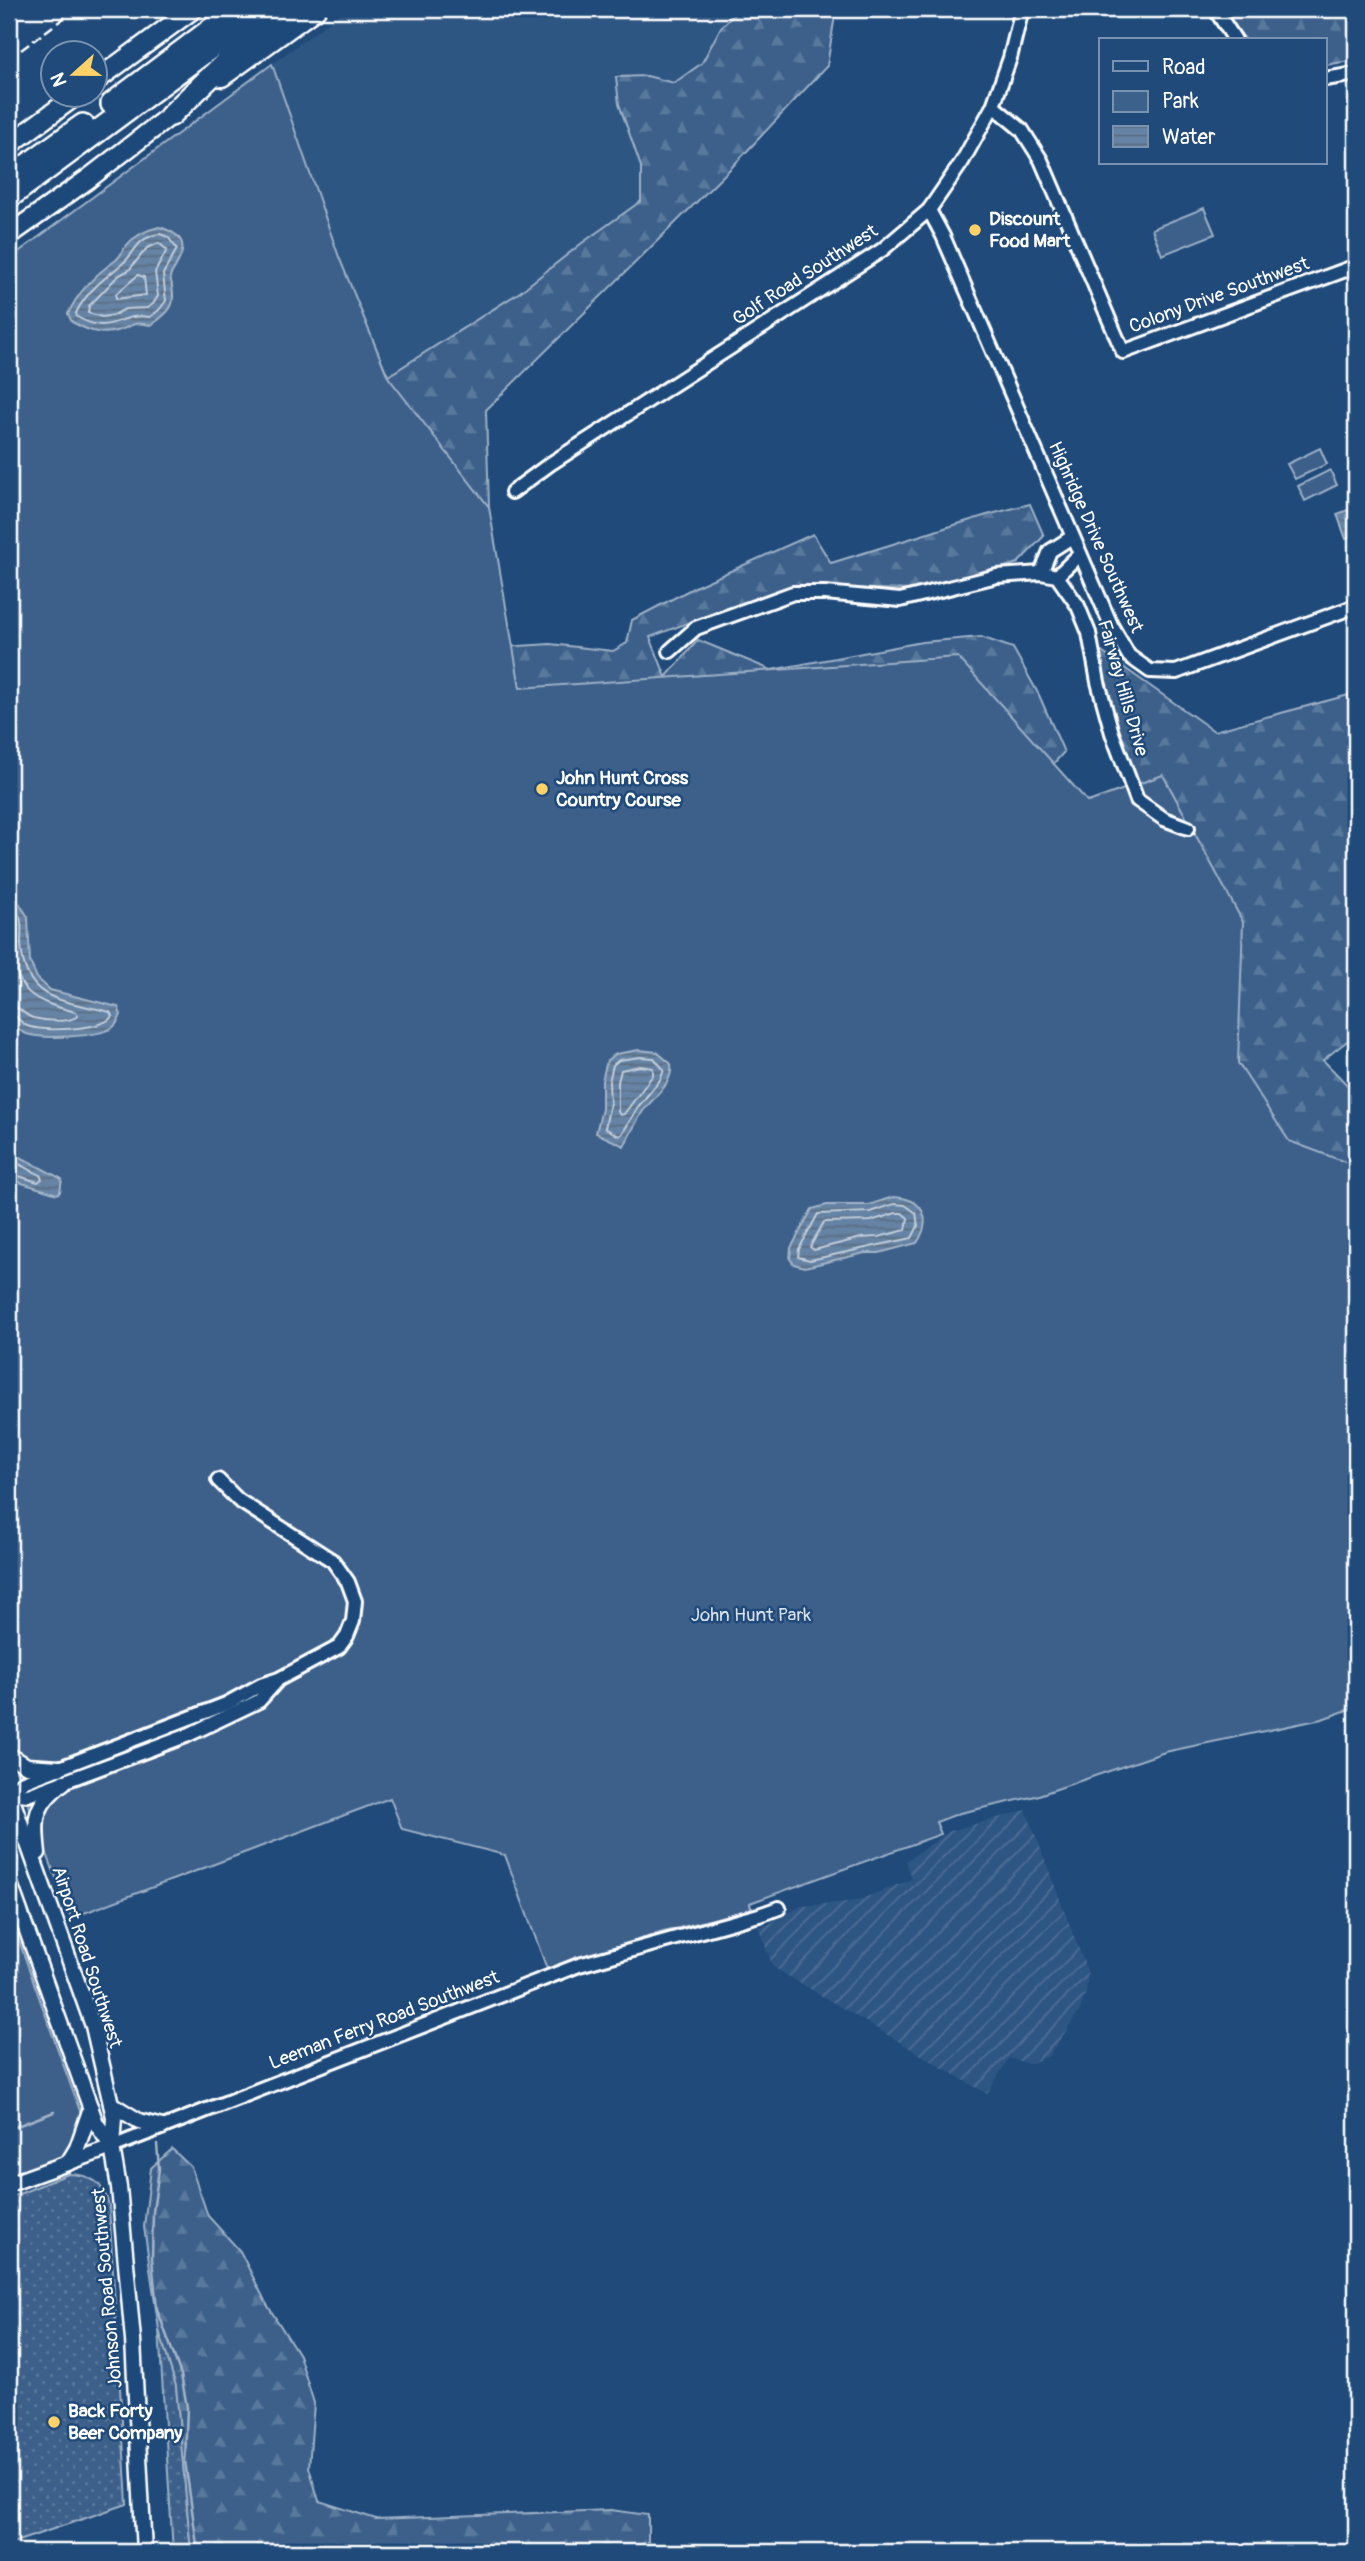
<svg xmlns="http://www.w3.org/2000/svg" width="1365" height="2561" viewBox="0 0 1365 2561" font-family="Pangolin,sans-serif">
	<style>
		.built { fill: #2e5683 }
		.industrial { fill: url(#industrial-furrows) }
		.grass { fill: url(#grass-dots); stroke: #9eb0c5; stroke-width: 2 }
		.forest { fill: url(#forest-firs); stroke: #9eb0c5; stroke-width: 2 }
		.green { fill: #3c618b; stroke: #9eb0c5; stroke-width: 2 }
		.water { fill: url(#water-rules); stroke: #a3b5c8; stroke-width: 2 }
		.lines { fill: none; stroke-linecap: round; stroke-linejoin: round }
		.shore { stroke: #c1cddb; stroke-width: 2 }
		.stream { stroke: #a3b5c8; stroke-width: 2.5 }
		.minor-casing { stroke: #fff; stroke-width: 18 }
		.tertiary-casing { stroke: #fff; stroke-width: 19 }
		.secondary-casing { stroke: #fff; stroke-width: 23 }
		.motorway-casing { stroke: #fff; stroke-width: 26 }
		.minor { stroke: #1f4a7a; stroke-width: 12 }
		.tertiary { stroke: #1f4a7a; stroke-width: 14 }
		.secondary { stroke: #1f4a7a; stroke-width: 18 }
		.motorway { stroke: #1f4a7a; stroke-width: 21 }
		.rail { stroke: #fff; stroke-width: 2.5; stroke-dasharray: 10 5; stroke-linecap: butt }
		.poi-dot { fill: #ffd166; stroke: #1f4a7a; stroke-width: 2.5 }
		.labels { text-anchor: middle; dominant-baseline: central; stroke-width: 5; stroke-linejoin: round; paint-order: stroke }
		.poi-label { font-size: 19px; font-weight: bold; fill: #fff; stroke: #1f4a7a; text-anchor: start }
		.street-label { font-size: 19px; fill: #fff; stroke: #1f4a7a }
		.park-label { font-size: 19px; fill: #d8dfe8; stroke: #1f4a7a }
	</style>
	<defs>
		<pattern id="industrial-furrows" width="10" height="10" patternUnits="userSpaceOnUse" patternTransform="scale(1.75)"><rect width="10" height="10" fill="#2e5683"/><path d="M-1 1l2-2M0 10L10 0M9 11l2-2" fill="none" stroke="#4d6f96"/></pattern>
		<pattern id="grass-dots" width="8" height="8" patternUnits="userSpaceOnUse" patternTransform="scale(1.75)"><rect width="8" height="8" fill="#3c618b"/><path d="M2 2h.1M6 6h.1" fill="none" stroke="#59799c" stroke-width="1.8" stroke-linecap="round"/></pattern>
		<pattern id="forest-firs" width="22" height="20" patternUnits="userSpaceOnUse" patternTransform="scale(1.75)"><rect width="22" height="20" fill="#3c618b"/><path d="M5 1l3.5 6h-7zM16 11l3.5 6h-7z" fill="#59799c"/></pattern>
		<pattern id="water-rules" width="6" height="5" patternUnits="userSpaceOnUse" patternTransform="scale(1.75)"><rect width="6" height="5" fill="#6583a4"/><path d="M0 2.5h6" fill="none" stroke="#5b6d81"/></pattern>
	</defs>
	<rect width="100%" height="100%" fill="#1f4a7a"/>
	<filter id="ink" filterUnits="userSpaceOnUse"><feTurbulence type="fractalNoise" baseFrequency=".0143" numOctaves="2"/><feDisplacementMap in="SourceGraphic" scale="14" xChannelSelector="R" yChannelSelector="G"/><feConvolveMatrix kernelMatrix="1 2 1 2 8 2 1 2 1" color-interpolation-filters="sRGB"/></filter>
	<g filter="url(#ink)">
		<polygon class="built" points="346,9 740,9 721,27 702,63 674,83 647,76 619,104 641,167 641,201 582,243 520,292 387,377 339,257 272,64"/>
		<polygon class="industrial" points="1026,1810 1088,1973 1086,1992 1080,2010 1049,2056 1029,2064 1009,2058 987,2094 773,1967 758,1927 769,1924 801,1906 856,1901 912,1879 906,1861 950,1831"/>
		<g class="grass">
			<path d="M68 2174C91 2174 104 2183 109 2206L127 2504 9 2544V2198Z"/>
			<polygon points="159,2330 176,2386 191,2552 173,2552"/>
		</g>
		<g class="forest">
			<polygon points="740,9 836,9 827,66 732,167 486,410 489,507 479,508 411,450 353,295 388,376 520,292 582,243 641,201 641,167 619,104 616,77 647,76 674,83 702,63 721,27"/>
			<polygon points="1220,9 1356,9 1356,60 1325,65 1325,40 1246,40"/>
			<polygon points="1030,504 1044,536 1018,563 974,576 915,590 829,588 787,594 725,609 650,637 666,677 698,640 771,670 922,642 981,637 1013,648 1039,695 1064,752 1047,771 504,690 490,648 550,644 613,651 627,643 632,620 697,586 813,534 831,563 987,515"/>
			<polygon points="1099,650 1214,731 1356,693 1356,1034 1323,1060 1356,1094 1356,1213 1260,1162 1139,807 1101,666"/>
			<polygon points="172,2149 191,2167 208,2216 240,2251 266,2303 299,2355 314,2403 309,2467 319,2501 376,2519 611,2510 648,2515 648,2543 686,2552 191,2552 176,2386 159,2330 144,2227 151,2168"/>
		</g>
		<g class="green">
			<polygon points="272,64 339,257 388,377 489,507 520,688 958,657 1088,802 1163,775 1243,922 1238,1063 1289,1141 1356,1166 1356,1707 1322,1719 1165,1752 1036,1796 960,1813 936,1822 941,1834 750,1903 751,1909 656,1934 547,1969 505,1855 402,1829 390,1798 71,1918 9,1752 9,259"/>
			<polygon points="1204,208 1215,234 1162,255 1152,229"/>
			<polygon points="1320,448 1327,464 1295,479 1287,464"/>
			<polygon points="1330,470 1337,485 1305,501 1298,486"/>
			<path d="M9 1913 81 2114C80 2131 73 2148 60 2158L9 2178Z"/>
		</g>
		<g class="water">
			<path d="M159 227C193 237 184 253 170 276 176 303 175 309 151 325 132 321 135 325 120 330 102 337 87 330 72 322L68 314C78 292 96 274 116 260 121 256 122 251 126 246 135 235 146 230 159 227Z"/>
			<polygon points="1348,510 1356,535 1346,539 1337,514"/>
			<path d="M9 899 17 900 28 917 30 962 37 978 50 990 118 1007 121 1015C118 1020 117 1025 112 1028 97 1037 41 1040 24 1033 18 1030 12 1022 9 1017Z"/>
			<path d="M639 1050 657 1052 671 1064C674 1083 654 1097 643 1111 636 1122 630 1135 624 1146L596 1133 602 1109V1081L607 1060 616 1054Z"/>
			<polygon points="9,1151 62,1179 60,1192 57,1194 9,1179"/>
			<path d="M893 1197C923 1198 933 1218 917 1243L879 1253H865L805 1267 794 1264 790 1259 791 1248 812 1209 827 1205H869Z"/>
		</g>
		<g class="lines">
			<g class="shore">
				<path d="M160 234 168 237 177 249 163 274 166 301 159 310 150 317C118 312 112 337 77 317L76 313C86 292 105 278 122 264 137 252 135 238 160 234Z"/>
				<polygon points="159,243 167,250 155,272 158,296 153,304 147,308 125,309 114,315 102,317 88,313 89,306 118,276 129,270 147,248"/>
				<polygon points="138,275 144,277 146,295 116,299 116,294"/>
				<path d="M9 906 14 907C24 919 21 930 21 944 24 1003 64 1000 110 1012L112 1016C105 1030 42 1032 27 1026 19 1022 18 1015 9 1014"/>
				<path d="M9 915C15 924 12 932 13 942 13 992 32 1001 76 1012L78 1016C69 1023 45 1021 33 1018 23 1015 20 1006 9 1005"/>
				<polygon points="640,1057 654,1058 664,1070 660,1080 638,1107 622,1134 619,1136 605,1128 610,1103 609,1082 613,1065 619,1060"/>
				<polygon points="640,1066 653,1068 653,1075 624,1114 620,1115 618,1112 618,1082 621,1070"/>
				<polyline points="9,1159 40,1175 42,1179 38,1182 9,1173"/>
				<polygon points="894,1204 905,1205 916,1213 918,1226 912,1238 810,1260 798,1257 799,1249 818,1214 870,1212"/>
				<polygon points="896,1213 902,1213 908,1218 906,1230 878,1237 861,1238 814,1250 810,1247 824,1222 871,1221"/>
			</g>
			<g class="stream">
				<polyline points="9,2129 54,2112"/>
				<polyline points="157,2144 159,2169 153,2212 152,2259 157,2309 181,2375 187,2407 185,2461 198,2552"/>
			</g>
			<defs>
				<g id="minor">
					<polyline points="1215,9 1235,40"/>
					<polyline points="1325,79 1356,74"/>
					<polyline points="993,106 1022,130 1041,160 1123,352 1356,266"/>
					<polyline points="929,210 943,236 1111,625 1129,656 1150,671 1176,672 1356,606"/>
					<polyline points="512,492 550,464 882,250 929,210 962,162 993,106 1010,58 1022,9"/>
					<polyline points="1041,573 1050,551 1072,537"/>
					<polyline points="1057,576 1080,554"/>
					<polyline points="670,651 696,628 793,593 825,593 900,600 997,576 1041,573 1057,576 1078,606 1089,633 1098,682 1112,733 1137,800 1164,819 1188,828"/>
					<polyline points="9,1793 23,1782 226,1704 261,1685 279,1679 339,1647 347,1636 353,1621 355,1601 348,1582 333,1561 238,1500 218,1480"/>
					<polyline points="9,1793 28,1795 186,1736 259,1701 276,1682"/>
					<polyline points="112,2147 579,1965 759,1915 779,1908"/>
				</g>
				<g id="tertiary">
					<polyline points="9,1755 27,1766 59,1768"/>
					<polyline points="9,1791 93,2026 114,2117 112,2147 119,2187 133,2340 144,2552"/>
					<path d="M38 1853C34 1818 34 1804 64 1782"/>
					<polyline points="9,1881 96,2123 112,2147"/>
					<polyline points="111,2104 139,2121 162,2127"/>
					<polyline points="68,2163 77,2148 91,2108"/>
					<polyline points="9,2184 112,2147"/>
				</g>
				<g id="secondary">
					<polyline points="222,77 316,9"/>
					<polyline points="94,82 193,9"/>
					<polyline points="9,145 78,94"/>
					<polyline points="9,235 88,179 180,108"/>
				</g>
				<g id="motorway">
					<polyline points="112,104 229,16"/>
					<polyline points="171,115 226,62 288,9"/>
					<polyline points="9,178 83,125"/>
					<polyline points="9,197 263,9"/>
				</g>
			</defs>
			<use href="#minor" class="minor-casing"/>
			<use href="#tertiary" class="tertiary-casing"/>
			<use href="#secondary" class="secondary-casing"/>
			<use href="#motorway" class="motorway-casing"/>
			<use href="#minor" class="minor"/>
			<use href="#tertiary" class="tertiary"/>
			<use href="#secondary" class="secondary"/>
			<use href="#motorway" class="motorway"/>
			<polyline class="rail" points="9,59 76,9"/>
		</g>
	</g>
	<g class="poi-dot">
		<circle cx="975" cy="230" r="7"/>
		<circle cx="542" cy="789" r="7"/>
		<circle cx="54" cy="2422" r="7"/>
	</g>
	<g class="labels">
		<g class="poi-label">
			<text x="989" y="219">Discount<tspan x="989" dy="22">Food Mart</tspan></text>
			<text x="556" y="778">John Hunt Cross<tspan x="556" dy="22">Country Course</tspan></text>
			<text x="68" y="2411">Back Forty<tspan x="68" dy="22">Beer Company</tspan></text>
		</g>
		<g class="street-label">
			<text transform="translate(805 275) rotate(-33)">Golf Road Southwest</text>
			<text transform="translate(1219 295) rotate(-20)">Colony Drive Southwest</text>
			<text transform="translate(1096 537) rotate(66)">Highridge Drive Southwest</text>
			<text transform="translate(1123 688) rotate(74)">Fairway Hills Drive</text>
			<text transform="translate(87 1957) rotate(72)">Airport Road Southwest</text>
			<text transform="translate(384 2020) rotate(-21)">Leeman Ferry Road Southwest</text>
			<text transform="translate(107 2288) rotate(-95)">Johnson Road Southwest</text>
		</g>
		<g class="park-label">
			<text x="751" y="1615">John Hunt Park</text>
		</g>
	</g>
	<rect width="1365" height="2561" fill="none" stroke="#1f4a7a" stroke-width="35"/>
	<rect x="18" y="18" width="1330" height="2526" fill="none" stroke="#fff" stroke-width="2.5" filter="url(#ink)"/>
	<rect x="1099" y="38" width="228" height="126" fill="#1f4a7a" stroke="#7992af" stroke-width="2"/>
	<rect x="1113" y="61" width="35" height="10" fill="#1f4a7a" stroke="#7992af" stroke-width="2"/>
	<text x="1162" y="74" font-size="21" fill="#ffffff">Road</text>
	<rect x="1113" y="91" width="35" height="21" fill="#3c618b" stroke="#7992af" stroke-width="2"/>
	<text x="1162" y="108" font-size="21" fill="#ffffff">Park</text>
	<rect x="1113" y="126" width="35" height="21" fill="url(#water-rules)" stroke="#7992af" stroke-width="2"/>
	<text x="1162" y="144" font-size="21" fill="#ffffff">Water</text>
	<g transform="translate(74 74) rotate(249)"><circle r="33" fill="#1f4a7a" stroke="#7992af" stroke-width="2"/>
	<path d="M0-5L12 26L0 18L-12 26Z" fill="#ffd166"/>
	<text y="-10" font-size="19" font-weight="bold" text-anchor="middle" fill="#ffffff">N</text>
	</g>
</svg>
